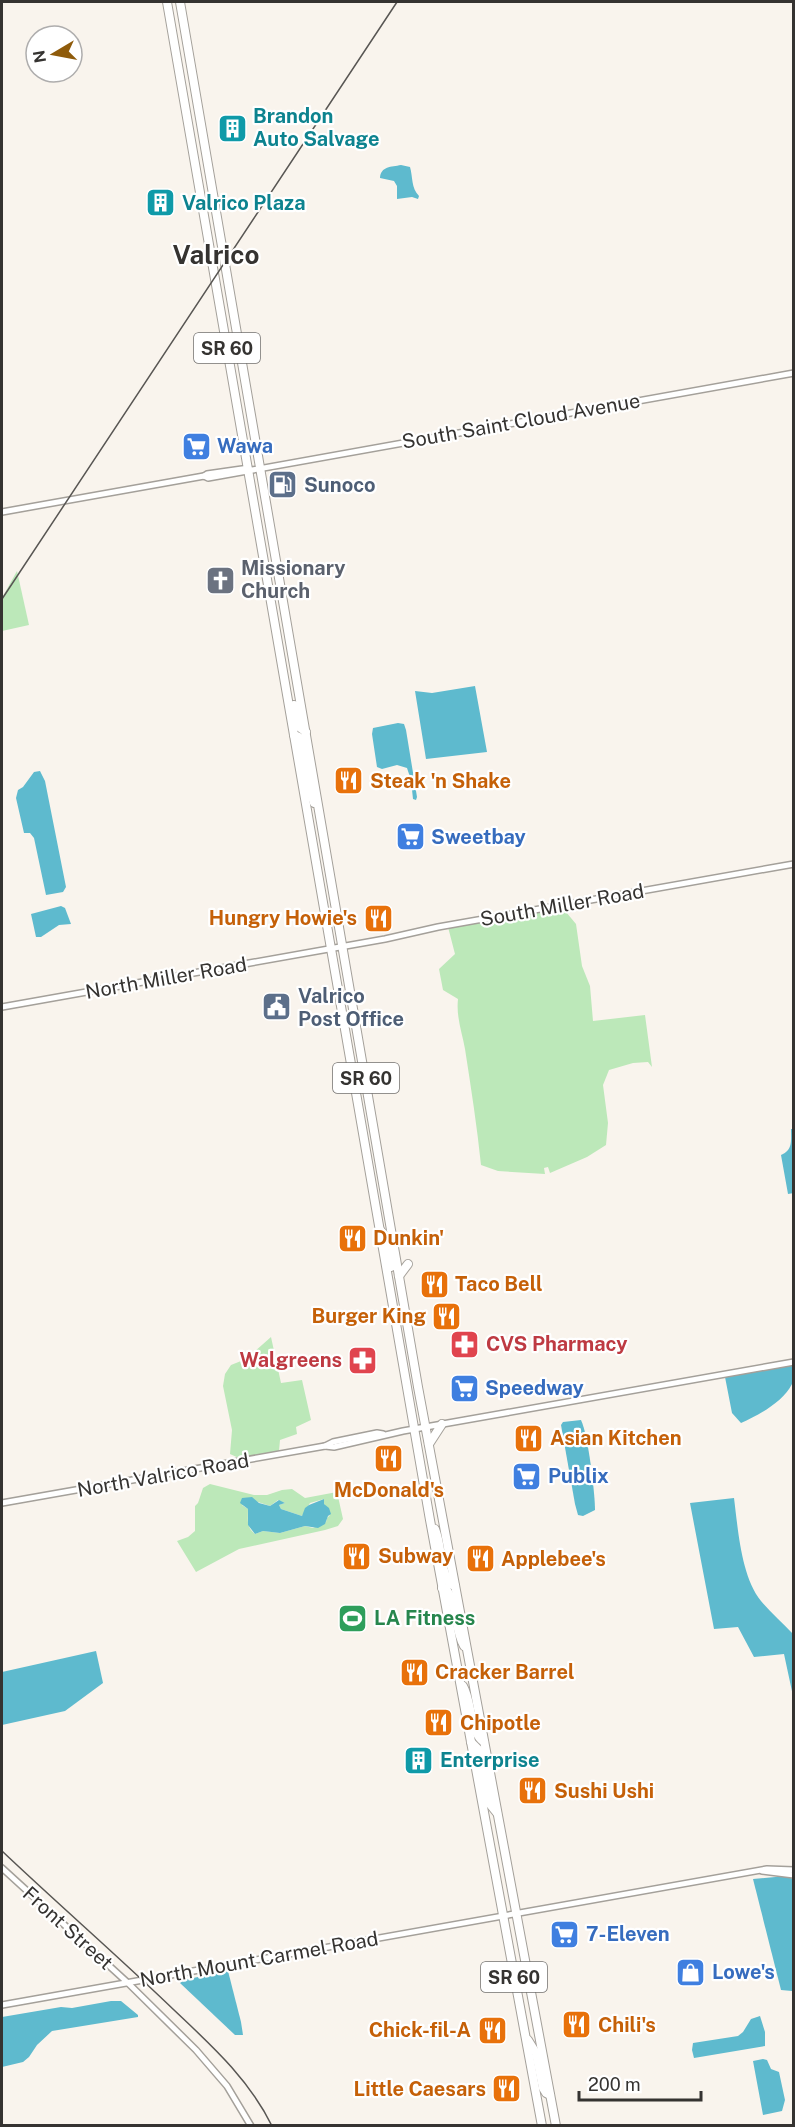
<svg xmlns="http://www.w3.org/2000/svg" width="795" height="2127" viewBox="0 0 795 2127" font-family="'Public Sans',sans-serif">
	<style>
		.green { fill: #bce8b9; fill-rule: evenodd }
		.water { fill: #5ebace }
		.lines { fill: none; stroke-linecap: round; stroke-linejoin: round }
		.tertiary-casing { stroke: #a4a09a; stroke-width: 8 }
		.trunk-casing { stroke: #a4a09a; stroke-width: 10 }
		.tertiary { stroke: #fff; stroke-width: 5 }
		.trunk { stroke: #fff; stroke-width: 8 }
		.rail { stroke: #585653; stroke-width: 1.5 }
		.labels { text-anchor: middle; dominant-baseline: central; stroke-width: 4.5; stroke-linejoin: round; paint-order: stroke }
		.shield { fill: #fff; stroke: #72706f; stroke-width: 1.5 }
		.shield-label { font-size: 18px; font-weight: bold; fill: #353331 }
		.culture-label { font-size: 20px; font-weight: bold; fill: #0d838f; stroke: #fff; text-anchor: start }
		.street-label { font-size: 20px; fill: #353331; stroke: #fff }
		.shop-label { font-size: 20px; font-weight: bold; fill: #366cbe; stroke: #fff; text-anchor: start }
		.service-label { font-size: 20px; font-weight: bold; fill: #4e5e75; stroke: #fff; text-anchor: start }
		.worship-label { font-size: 20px; font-weight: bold; fill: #5b616d; stroke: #fff; text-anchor: start }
		.food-label { font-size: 20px; font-weight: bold; fill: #c56008; stroke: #fff; text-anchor: start }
		.health-label { font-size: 20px; font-weight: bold; fill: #be3a42; stroke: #fff; text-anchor: start }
		.leisure-label { font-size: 20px; font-weight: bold; fill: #27864d; stroke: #fff; text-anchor: start }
		.district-label { font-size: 26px; font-weight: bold; fill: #353331; stroke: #fff }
	</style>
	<rect width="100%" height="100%" fill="#f9f4ed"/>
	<g class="green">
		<polygon points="17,571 29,625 2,631 2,598"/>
		<path d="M553 909 566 912 576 924 582 966 590 986 593 1021 645 1015 652 1067 648 1062 633 1063 609 1070 603 1085 608 1123 606 1145 587 1157 550 1173 548 1167 544 1168 545 1174 498 1171 481 1165C477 1126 471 1088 465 1049 462 1032 456 1017 458 999L443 990 439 969 455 954 448 927Z"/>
		<polygon points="271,1337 281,1383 302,1380 311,1420 296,1427 297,1434 280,1440 279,1451 241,1459 230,1454 232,1430 223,1386 225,1374 231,1365 246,1359"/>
		<path d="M210 1484 254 1495H267L282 1490 292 1489 305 1498 337 1492 343 1519 338 1526 325 1530 239 1549 196 1572 177 1541 188 1537 195 1531V1506L198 1503 203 1488ZM324 1499V1504L330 1515 327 1518 326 1522 313 1528 305 1526 280 1533 263 1531 255 1534C246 1527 248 1520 248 1509L242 1505 255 1501 270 1506 278 1500 285 1503 279 1505 281 1509 302 1516 310 1503Z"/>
	</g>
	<g class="water">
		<path d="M401 165 410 167C413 177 411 188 419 196L418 199 412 197 397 199V186L394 181 380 178C381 166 391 167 401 165Z"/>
		<polygon points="475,686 487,752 426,759 415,691 432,693"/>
		<polygon points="398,723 404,724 406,730 417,797 416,800 413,799 411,780 407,768 397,765 382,769 377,767 372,734 373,728"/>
		<polygon points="40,771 45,781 66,887 63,892 46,895 34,838 30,833 24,833 16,798 18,790 23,787 34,772"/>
		<polygon points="61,906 65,908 71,924 59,925 41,937 36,937 31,914"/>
		<path d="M791 1129H793L794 1193 788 1194 781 1155C793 1150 791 1141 791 1129Z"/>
		<path d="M793 1364C793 1371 795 1379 792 1384 783 1402 759 1415 741 1423L732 1413 725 1377Z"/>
		<path d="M581 1420C588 1434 595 1493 595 1510L583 1516 578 1515 575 1504 561 1425 563 1422Z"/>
		<polygon points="252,1497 259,1503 270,1506 279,1500 285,1503 279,1505 281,1509 302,1516 305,1508 309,1505 324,1499 324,1504 329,1508 331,1514 328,1516 325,1524 318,1528 305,1526 280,1533 263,1531 255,1534 248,1525 248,1509 240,1503 242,1498"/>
		<path d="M734 1498C738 1529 741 1576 761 1601 771 1613 783 1623 793 1634V1696L784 1654 754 1657 738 1627 714 1629 690 1503Z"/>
		<polygon points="96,1651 103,1683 65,1711 2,1725 2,1672"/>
		<polygon points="786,1876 793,1879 792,1991 781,1990 753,1879"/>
		<polygon points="228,1971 241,2022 243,2035 235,2035 180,1983 183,1980"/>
		<polygon points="111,2001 121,2001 138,2015 138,2017 52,2031 37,2045 29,2057 23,2062 2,2067 2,2017 61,2007 72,2008"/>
		<polygon points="760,2016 765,2032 765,2046 694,2058 692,2050 693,2043 738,2036 743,2032 751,2019"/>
		<polygon points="763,2059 767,2060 771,2069 779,2072 785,2100 782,2111 763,2115 753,2061"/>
	</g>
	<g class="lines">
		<defs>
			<g id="tertiary">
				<polyline points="204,476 207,474 249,468"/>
				<polyline points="2,512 204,476 208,478 794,373"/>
				<polyline points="2,1007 385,939 438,927 794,864"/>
				<polyline points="325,1446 334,1447 403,1431 794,1362"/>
				<polyline points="2,1503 325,1446 333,1442 377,1433 383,1434"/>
				<polyline points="2,1868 128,1983 196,2050 227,2086 251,2126"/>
				<polyline points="762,1871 794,1875"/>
				<polyline points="2,2005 767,1869 794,1870"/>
			</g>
			<g id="trunk">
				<polyline points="167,2 430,1520 542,2126"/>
				<polyline points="180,2 418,1387 556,2126"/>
				<polyline points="294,705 299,727 306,732"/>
				<polyline points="294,735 299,737 302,742 311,794 314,803"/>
				<polyline points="381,1231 386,1240 391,1267"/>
				<polyline points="399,1276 408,1264"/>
				<polyline points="429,1444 442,1424"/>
				<path d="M435 1529C442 1546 440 1570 450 1584L455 1586"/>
				<path d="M442 1588 446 1589C457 1602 454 1629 464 1646"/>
				<path d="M463 1686C472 1701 470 1734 484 1742"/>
				<polyline points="471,1742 479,1750 489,1803 497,1813"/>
				<polyline points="528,2040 536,2053 543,2088 546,2093 550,2095"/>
			</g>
		</defs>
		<use href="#tertiary" class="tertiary-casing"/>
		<use href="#trunk" class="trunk-casing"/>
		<use href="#tertiary" class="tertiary"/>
		<use href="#trunk" class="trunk"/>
		<g class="rail">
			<polyline points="2,599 397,2"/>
			<path d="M2 1851C59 1905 118 1956 174 2010 211 2045 249 2079 272 2126"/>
		</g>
	</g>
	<defs>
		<symbol id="building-square" viewBox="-11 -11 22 22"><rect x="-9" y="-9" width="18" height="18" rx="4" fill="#0f9aa8" stroke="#fff"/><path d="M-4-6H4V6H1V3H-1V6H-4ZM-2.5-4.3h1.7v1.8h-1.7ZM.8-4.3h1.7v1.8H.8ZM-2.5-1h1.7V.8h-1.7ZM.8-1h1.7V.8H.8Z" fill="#fff"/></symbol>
		<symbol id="supermarket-square" viewBox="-11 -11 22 22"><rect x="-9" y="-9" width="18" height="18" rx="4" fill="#3f7fe0" stroke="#fff"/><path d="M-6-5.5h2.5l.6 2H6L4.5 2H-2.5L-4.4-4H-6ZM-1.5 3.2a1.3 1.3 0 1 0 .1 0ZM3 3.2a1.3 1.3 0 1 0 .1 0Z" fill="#fff"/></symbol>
		<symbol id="fuel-square" viewBox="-11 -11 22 22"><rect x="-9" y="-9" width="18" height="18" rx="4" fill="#5c6f8a" stroke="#fff"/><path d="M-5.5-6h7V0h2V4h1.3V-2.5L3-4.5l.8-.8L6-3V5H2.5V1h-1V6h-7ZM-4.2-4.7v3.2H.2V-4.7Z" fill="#fff"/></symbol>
		<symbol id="church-square" viewBox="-11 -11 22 22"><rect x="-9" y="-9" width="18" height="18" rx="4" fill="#6b7280" stroke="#fff"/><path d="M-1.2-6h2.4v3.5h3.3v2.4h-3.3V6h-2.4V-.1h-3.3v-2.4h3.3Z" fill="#fff"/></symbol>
		<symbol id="restaurant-square" viewBox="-11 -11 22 22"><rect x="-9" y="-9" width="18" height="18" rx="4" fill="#e8710a" stroke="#fff"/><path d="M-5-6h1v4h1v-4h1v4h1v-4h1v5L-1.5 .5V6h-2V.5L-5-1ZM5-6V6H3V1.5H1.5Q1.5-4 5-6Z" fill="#fff"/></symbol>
		<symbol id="civic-square" viewBox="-11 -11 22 22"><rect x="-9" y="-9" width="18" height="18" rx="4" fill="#5c6f8a" stroke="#fff"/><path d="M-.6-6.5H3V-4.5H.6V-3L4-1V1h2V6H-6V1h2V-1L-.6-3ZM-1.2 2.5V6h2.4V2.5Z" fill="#fff"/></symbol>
		<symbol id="pharmacy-square" viewBox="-11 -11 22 22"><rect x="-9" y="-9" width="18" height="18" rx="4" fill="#e0444e" stroke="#fff"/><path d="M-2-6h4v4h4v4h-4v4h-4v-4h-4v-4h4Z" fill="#fff"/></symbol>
		<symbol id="stadium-square" viewBox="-11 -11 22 22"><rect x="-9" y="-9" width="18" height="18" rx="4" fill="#2e9e5b" stroke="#fff"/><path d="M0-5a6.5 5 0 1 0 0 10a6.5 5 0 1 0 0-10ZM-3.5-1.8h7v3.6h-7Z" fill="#fff"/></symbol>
		<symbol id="shop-square" viewBox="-11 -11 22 22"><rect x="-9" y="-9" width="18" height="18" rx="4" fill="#3f7fe0" stroke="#fff"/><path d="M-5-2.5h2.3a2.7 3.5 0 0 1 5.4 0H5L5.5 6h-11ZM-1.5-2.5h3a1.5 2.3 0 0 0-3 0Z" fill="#fff"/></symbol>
	</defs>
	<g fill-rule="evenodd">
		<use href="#building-square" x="216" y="112" width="33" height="33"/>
		<use href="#building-square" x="144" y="186" width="33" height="33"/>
		<use href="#supermarket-square" x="180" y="430" width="33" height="33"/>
		<use href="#fuel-square" x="266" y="468" width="33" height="33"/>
		<use href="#church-square" x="204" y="564" width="33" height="33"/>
		<use href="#restaurant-square" x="332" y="764" width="33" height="33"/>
		<use href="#supermarket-square" x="394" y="820" width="33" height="33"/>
		<use href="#restaurant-square" x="362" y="902" width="33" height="33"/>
		<use href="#civic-square" x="260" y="990" width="33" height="33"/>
		<use href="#restaurant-square" x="336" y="1222" width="33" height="33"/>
		<use href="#restaurant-square" x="418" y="1268" width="33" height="33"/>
		<use href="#restaurant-square" x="430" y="1300" width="33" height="33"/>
		<use href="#pharmacy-square" x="448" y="1328" width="33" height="33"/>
		<use href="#pharmacy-square" x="346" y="1344" width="33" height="33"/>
		<use href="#supermarket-square" x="448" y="1372" width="33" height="33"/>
		<use href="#restaurant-square" x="512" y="1422" width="33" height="33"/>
		<use href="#restaurant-square" x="372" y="1442" width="33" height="33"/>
		<use href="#supermarket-square" x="510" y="1460" width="33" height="33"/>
		<use href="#restaurant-square" x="340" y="1540" width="33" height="33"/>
		<use href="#restaurant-square" x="464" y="1542" width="33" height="33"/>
		<use href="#stadium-square" x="336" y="1602" width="33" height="33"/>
		<use href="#restaurant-square" x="398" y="1656" width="33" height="33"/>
		<use href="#restaurant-square" x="422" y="1706" width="33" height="33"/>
		<use href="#building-square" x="402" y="1744" width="33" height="33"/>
		<use href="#restaurant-square" x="516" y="1774" width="33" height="33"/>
		<use href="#supermarket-square" x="548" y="1918" width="33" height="33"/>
		<use href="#shop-square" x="674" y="1956" width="33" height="33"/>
		<use href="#restaurant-square" x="560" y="2008" width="33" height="33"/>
		<use href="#restaurant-square" x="476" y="2014" width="33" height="33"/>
		<use href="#restaurant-square" x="490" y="2072" width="33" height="33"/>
	</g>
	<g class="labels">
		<g class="shield">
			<rect x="194" y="333" width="66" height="30" rx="4.5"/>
			<rect x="333" y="1063" width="66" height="30" rx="4.5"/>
			<rect x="481" y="1962" width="66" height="30" rx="4.5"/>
		</g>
		<g class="shield-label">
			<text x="227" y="348">SR 60</text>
			<text x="366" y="1078">SR 60</text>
			<text x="514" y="1977">SR 60</text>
		</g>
		<g class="culture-label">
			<text x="253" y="116">Brandon<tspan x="253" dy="23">Auto Salvage</tspan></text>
			<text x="182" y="203">Valrico Plaza</text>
			<text x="440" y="1760">Enterprise</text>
		</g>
		<g class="street-label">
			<text transform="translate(521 421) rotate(-10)">South Saint Cloud Avenue</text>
			<text transform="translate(562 905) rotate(-10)">South Miller Road</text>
			<text transform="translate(166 978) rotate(-10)">North Miller Road</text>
			<text transform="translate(163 1475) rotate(-10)">North Valrico Road</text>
			<text transform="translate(68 1928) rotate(42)">Front Street</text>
			<text transform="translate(259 1959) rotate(-10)">North Mount Carmel Road</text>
		</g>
		<g class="shop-label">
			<text x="217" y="446">Wawa</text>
			<text x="431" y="837">Sweetbay</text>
			<text x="485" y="1388">Speedway</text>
			<text x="548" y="1476">Publix</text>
			<text x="586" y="1934">7-Eleven</text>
			<text x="712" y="1972">Lowe's</text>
		</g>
		<g class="service-label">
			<text x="304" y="485">Sunoco</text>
			<text x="298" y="996">Valrico<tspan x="298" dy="23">Post Office</tspan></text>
		</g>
		<g class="worship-label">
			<text x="241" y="568">Missionary<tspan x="241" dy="23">Church</tspan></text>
		</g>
		<g class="food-label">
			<text x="370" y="781">Steak 'n Shake</text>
			<text x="357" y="918" text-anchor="end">Hungry Howie's</text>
			<text x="373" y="1238">Dunkin'</text>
			<text x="455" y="1284">Taco Bell</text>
			<text x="426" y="1316" text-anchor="end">Burger King</text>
			<text x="550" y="1438">Asian Kitchen</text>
			<text x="389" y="1490" text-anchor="middle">McDonald's</text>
			<text x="378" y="1556">Subway</text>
			<text x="501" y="1559">Applebee's</text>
			<text x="435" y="1672">Cracker Barrel</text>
			<text x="460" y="1723">Chipotle</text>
			<text x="554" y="1791">Sushi Ushi</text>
			<text x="598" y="2025">Chili's</text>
			<text x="471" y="2030" text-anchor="end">Chick-fil-A</text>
			<text x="486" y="2089" text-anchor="end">Little Caesars</text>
		</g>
		<g class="health-label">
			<text x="486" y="1344">CVS Pharmacy</text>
			<text x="342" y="1360" text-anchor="end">Walgreens</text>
		</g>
		<g class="leisure-label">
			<text x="374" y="1618">LA Fitness</text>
		</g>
		<g class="district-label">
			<text x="216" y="254">Valrico</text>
		</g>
	</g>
	<rect width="795" height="2127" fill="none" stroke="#353331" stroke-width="6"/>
	<g transform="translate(54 54) rotate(260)"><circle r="28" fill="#ffffff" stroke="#aeadad" stroke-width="1.5"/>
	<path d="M0-4.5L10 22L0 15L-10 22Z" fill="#8f5b0b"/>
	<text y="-9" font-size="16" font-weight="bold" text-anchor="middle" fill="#353331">N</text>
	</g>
	<path d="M579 2091v9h122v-9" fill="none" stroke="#353331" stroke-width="3"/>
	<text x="588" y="2091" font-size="18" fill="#353331" stroke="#ffffff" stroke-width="4.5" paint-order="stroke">200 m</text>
</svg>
